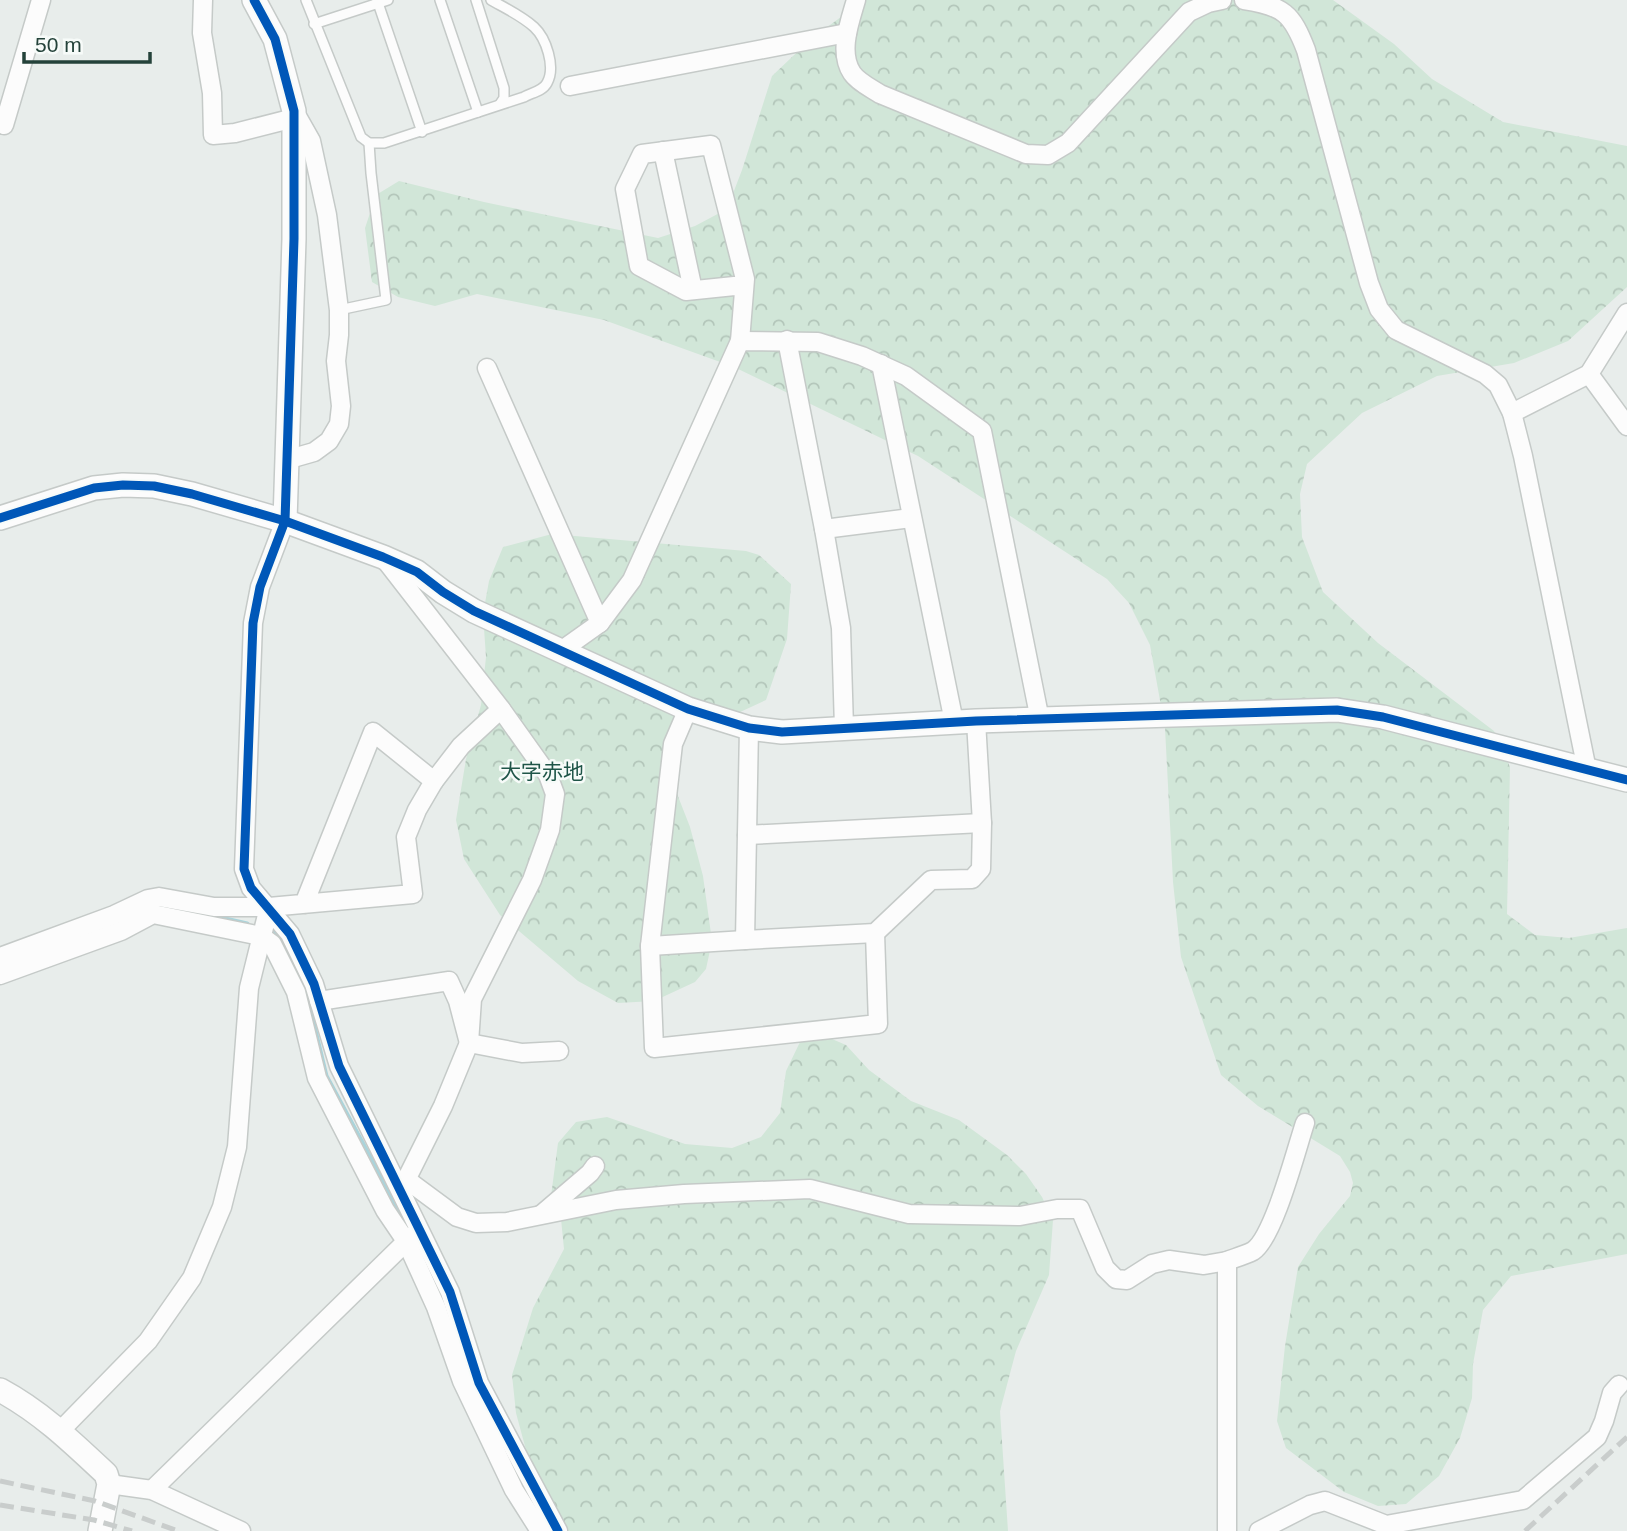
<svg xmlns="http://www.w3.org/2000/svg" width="1627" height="1531" viewBox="0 0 1627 1531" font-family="Helvetica,'Noto Sans JP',sans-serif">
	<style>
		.forest { fill: url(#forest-crowns) }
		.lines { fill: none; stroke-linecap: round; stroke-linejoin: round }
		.stream { stroke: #a9d4db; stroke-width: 5 }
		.service-casing { stroke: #c5cac8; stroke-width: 12 }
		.minor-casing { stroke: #c5cac8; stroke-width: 21 }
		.tertiary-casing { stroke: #c5cac8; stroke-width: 26 }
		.service { stroke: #fcfcfc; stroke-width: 9 }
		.minor { stroke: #fcfcfc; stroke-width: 18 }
		.tertiary { stroke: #fcfcfc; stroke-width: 23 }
		.rail { stroke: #c9cdcc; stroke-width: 5; stroke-dasharray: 14 7; stroke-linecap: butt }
		.cycleway-casing { stroke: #f7fbf9; stroke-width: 13 }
		.cycleway { stroke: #0057b8; stroke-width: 9 }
		.labels { text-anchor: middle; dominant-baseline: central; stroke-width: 5; stroke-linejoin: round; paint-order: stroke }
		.quarter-label { font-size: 21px; fill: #1f5548; stroke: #f7fbf9 }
	</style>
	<defs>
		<pattern id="forest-crowns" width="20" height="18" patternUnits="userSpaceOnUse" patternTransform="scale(1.75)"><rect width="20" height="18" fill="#d1e6d8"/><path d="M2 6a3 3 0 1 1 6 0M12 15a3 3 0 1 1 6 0" fill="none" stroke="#b3c6ba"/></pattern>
	</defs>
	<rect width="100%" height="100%" fill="#e8edeb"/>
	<g class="forest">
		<polygon points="864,0 1333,0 1394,44 1432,79 1503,122 1627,146 1627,287 1568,341 1514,363 1437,376 1362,413 1307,464 1300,494 1302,537 1323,592 1378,643 1494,731 1510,767 1507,914 1535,935 1569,938 1627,928 1627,1254 1511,1276 1483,1310 1473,1364 1472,1398 1460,1438 1439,1476 1406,1504 1378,1506 1344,1492 1286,1448 1277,1421 1285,1346 1298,1267 1319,1234 1350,1196 1353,1183 1350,1172 1340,1156 1258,1106 1221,1075 1181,957 1173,882 1165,728 1150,645 1129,603 1107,579 918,456 734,367 604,320 477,294 435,306 398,297 372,282 365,228 376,195 399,181 484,202 658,238 695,226 727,209 742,170 772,76 811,39"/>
		<polygon points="552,534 746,551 759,555 791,584 787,639 766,700 738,713 703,719 680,729 674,786 690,827 703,876 712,941 706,969 695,982 654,1001 618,1003 578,981 500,915 464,859 456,820 466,759 481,705 486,657 483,614 489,581 503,547"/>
		<polygon points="818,1033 846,1045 869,1070 911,1101 959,1120 1007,1155 1026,1174 1042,1197 1053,1220 1049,1275 1016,1351 1000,1411 1008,1531 565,1531 526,1450 516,1413 512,1375 533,1308 564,1249 561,1219 551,1196 558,1143 576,1122 607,1117 685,1144 732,1148 761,1137 780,1113 786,1071 800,1042"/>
	</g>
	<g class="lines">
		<g class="stream">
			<polyline points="199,913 247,924"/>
			<polyline points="275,931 305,989 326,1076 405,1222"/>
			<polyline points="419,1248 443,1303"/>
			<polyline points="502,1445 525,1492"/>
		</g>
		<defs>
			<g id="service">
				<path d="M306 0 361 137 369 143H384L524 97C531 93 543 91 547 83 556 67 546 38 534 27 522 16 505 8 491 0"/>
				<polyline points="377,0 422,132"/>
				<polyline points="440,0 478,112"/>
				<polyline points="476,0 504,88 504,98 500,104"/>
				<polyline points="314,24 388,0"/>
				<polyline points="339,310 386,300 371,173 369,143"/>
			</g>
			<g id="minor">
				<polyline points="203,0 202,33 212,93 213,135 235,133 294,118"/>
				<path d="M856 0C850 21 838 52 852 73 858 82 871 88 880 94L1026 154 1048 155 1068 143 1189 12 1208 3 1222 0"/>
				<path d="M1244 0C1283 6 1292 13 1306 50L1369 283 1379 309 1396 330 1485 374 1498 385 1512 413 1523 456 1587 770"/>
				<polyline points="570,86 847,33"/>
				<polyline points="4,125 41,0"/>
				<polyline points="663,151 693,290"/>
				<polyline points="787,340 824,529 841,628 844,728"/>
				<polyline points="740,341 745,279 711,145 642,154 625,189 639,266 686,291 744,285"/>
				<polyline points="881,364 954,722"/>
				<polyline points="487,368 600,623"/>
				<polyline points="1589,374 1627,426"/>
				<polyline points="1512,413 1589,374 1627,313"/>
				<polyline points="286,460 314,452 329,441 339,424 341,406 336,361 339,335 339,310 327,215 311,141 294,111"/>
				<polyline points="285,521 260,587 253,623 244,869 251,888 290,934 314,984 339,1066 450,1292 479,1383 558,1531"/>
				<polyline points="824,529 911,518"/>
				<polyline points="383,557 501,709 548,775 555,794 550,830 532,880 472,999 469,1043 443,1106 402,1188"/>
				<polyline points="562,650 600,623 632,580 740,341 818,342 862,356 906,376 982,431 1040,720"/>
				<polyline points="688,709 673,744 650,946 654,1048 878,1024 875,933"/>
				<polyline points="749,728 745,940 875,933 931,880 972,879 981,869 982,823 976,721"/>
				<polyline points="434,781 461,746 501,709"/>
				<polyline points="747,835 982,823"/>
				<polyline points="650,946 745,940"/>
				<polyline points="0,957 114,915 148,899 159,897 214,907 269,907 413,894 406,837 417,810 434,781 373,732 304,904"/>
				<polyline points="0,975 121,931 153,914 261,936 272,944 296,992 317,1078 385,1210 406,1241 436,1307 462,1381 514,1490 540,1531"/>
				<polyline points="319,1001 449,981 458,1001 469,1043 522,1053 559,1051"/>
				<polyline points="407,1180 457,1217 476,1223 507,1222 616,1200 684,1194 810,1189 909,1214 1020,1216 1057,1209 1080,1209 1105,1268 1116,1279 1127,1280 1152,1264 1169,1260 1204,1265 1227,1261 1227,1531"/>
				<polyline points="542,1214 590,1173 595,1166"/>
				<path d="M1227 1261C1235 1258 1245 1255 1253 1251 1274 1237 1296 1150 1305 1123"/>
				<polyline points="60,1431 148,1341 192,1278 222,1207 237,1147 249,988 269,907"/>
				<polyline points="109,1484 152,1490 241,1531"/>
				<polyline points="152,1490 412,1236"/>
				<polyline points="1259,1531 1310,1505 1325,1501 1386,1525 1523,1500 1597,1437 1604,1421 1612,1393 1619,1385"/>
			</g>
			<g id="tertiary">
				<polyline points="254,0 275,39 294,111 294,239 285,521"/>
				<polyline points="0,518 94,488 123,485 154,486 192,494 285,521 383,557 417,572 443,592 474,611 688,709 749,728 782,732 976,721 1337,710 1383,717 1627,780"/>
				<path d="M0 1390C41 1412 73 1443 106 1474L109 1484 100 1531"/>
			</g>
		</defs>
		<use href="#service" class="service-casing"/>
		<use href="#minor" class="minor-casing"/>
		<use href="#tertiary" class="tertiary-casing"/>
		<use href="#service" class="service"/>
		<use href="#minor" class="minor"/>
		<use href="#tertiary" class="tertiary"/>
		<g class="rail">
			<polyline points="0,1481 95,1501 178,1531"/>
			<polyline points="0,1505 94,1520 132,1531"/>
			<polyline points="1525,1531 1627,1437"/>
		</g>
		<defs>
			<g id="cycleway">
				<polyline points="254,0 275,39 294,111 294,239 285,521 260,587 253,623 244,869 251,888 290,934 314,984 339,1066 450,1292 479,1383 558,1531"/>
				<polyline points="0,518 94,488 123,485 154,486 192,494 285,521 383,557 417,572 443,592 474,611 688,709 749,728 782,732 976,721 1337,710 1383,717 1627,780"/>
			</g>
		</defs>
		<use href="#cycleway" class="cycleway-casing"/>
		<use href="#cycleway" class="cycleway"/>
	</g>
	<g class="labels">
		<g class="quarter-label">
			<text x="542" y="771">大字赤地</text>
		</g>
	</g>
	<path d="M24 52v10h126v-10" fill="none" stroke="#24423a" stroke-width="3.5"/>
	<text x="35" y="52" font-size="21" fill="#24423a" stroke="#f7fbf9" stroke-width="5" paint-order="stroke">50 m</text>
</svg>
